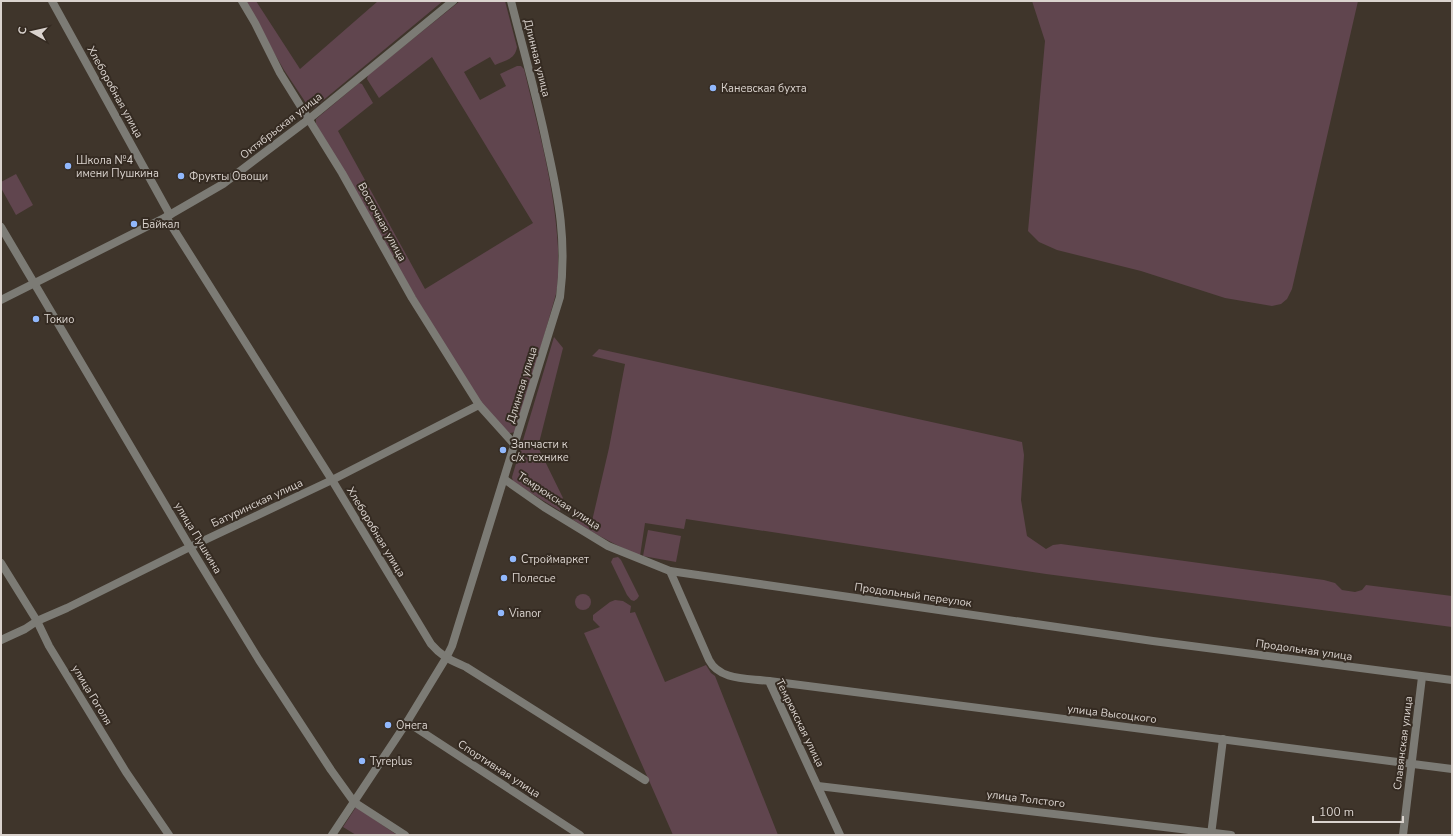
<svg xmlns="http://www.w3.org/2000/svg" width="1453" height="836" viewBox="0 0 1453 836" font-family="'Nunito Sans',sans-serif">
	<style>
		.green { fill: #60454e }
		.lines { fill: none; stroke-linecap: round; stroke-linejoin: round }
		.minor { stroke: #7c7b75; stroke-width: 8 }
		.poi-dot { fill: #91b8fd; stroke: #352b22; stroke-width: 1.5 }
		.labels { text-anchor: middle; dominant-baseline: central; stroke-width: 4; stroke-linejoin: round; paint-order: stroke }
		.street-label { font-size: 11px; fill: #dad3ce; stroke: #352b22 }
		.poi-label { font-size: 11px; fill: #dad3ce; stroke: #352b22; text-anchor: start }
	</style>
	<rect width="100%" height="100%" fill="#3f352b"/>
	<g class="green">
		<polygon points="244,1 256,1 300,69 378,1 443,1 315,107 311,108 308,106 284,70"/>
		<path d="M460 1H505L517 47C515 60 505 60 495 65L490 57 464 72 480 100 506 86 500 74 517 66H521L524 69C538 128 555 187 558 248 558 264 559 279 556 294L518 427C516 432 514 433 508 433L479 401 415 296 316 124V119L359 83 362 84 373 103 338 131 425 289 533 223 432 57 379 98 367 79 368 75Z"/>
		<polygon points="1032,1 1358,1 1292,289 1287,299 1281,304 1272,306 1225,298 1141,271 1057,250 1039,242 1028,231 1045,41"/>
		<polygon points="16,174 33,205 16,215 1,188 1,182"/>
		<polygon points="554,337 563,348 538,447 563,498 560,511 513,482 512,477"/>
		<path d="M599 349 1022 442 1024 455 1021 500 1027 536 1046 549 1053 545 1061 544 1324 580 1335 583 1342 590 1355 592 1362 590 1366 585 1452 596V627L1046 574 686 519 684 529 645 523 640 556C616 545 594 534 572 519L592 521 609 448 625 364 592 356Z"/>
		<polygon points="648,530 681,536 676,562 643,556"/>
		<polygon points="618,557 621,560 639,596 637,599 634,601 631,600 627,595 611,562 613,558"/>
		<circle cx="583" cy="602" r="8"/>
		<polygon points="615,600 623,601 631,606 630,613 635,612 665,682 706,665 711,673 715,676 778,835 673,835 584,633 600,627 593,620 593,615 610,602"/>
		<polygon points="356,807 397,835 356,835 343,827"/>
	</g>
	<g class="lines">
		<g class="minor">
			<polyline points="52,1 170,215"/>
			<polyline points="242,1 255,23 280,73 342,173 412,298 479,405 515,445"/>
			<path d="M166 217 332 480 431 644C442 657 451 660 466 667L645 780"/>
			<polyline points="1,227 190,547 259,660 331,770 354,802 405,835"/>
			<polyline points="1,300 166,217 223,184 309,119 453,1"/>
			<path d="M504 479 544 507 608 546 670 571 709 660C720 681 748 678 769 681L840 835"/>
			<polyline points="1,563 37,621 49,646 126,772 169,835"/>
			<polyline points="670,571 1153,641 1452,680"/>
			<polyline points="1,640 25,629 37,621 67,608 190,547 332,480 479,405"/>
			<polyline points="769,681 1452,769"/>
			<polyline points="407,722 580,835"/>
			<polyline points="818,786 1231,835"/>
			<path d="M332 835 407 722 446 658 452 646 560 297C567 242 559 199 547 146 537 97 523 49 511 1"/>
			<polyline points="1211,835 1223,739"/>
			<polyline points="1403,835 1422,677"/>
		</g>
	</g>
	<g class="poi-dot">
		<circle cx="713" cy="88" r="4"/>
		<circle cx="68" cy="166" r="4"/>
		<circle cx="181" cy="176" r="4"/>
		<circle cx="134" cy="224" r="4"/>
		<circle cx="36" cy="319" r="4"/>
		<circle cx="503" cy="450" r="4"/>
		<circle cx="513" cy="559" r="4"/>
		<circle cx="504" cy="578" r="4"/>
		<circle cx="501" cy="613" r="4"/>
		<circle cx="388" cy="725" r="4"/>
		<circle cx="362" cy="761" r="4"/>
	</g>
	<g class="labels">
		<g class="street-label">
			<text transform="translate(537 58) rotate(76)">Длинная улица</text>
			<text transform="translate(115 92) rotate(61)">Хлеборобная улица</text>
			<text transform="translate(281 126) rotate(-38)">Октябрьская улица</text>
			<text transform="translate(382 222) rotate(61)">Восточная улица</text>
			<text transform="translate(522 385) rotate(-73)">Длинная улица</text>
			<text transform="translate(559 501) rotate(33)">Темрюкская улица</text>
			<text transform="translate(257 503) rotate(-25)">Батуринская улица</text>
			<text transform="translate(376 532) rotate(59)">Хлеборобная улица</text>
			<text transform="translate(198 538) rotate(59)">улица Пушкина</text>
			<text transform="translate(913 595) rotate(8)">Продольный переулок</text>
			<text transform="translate(1304 650) rotate(8)">Продольная улица</text>
			<text transform="translate(92 695) rotate(59)">улица Гоголя</text>
			<text transform="translate(1112 714) rotate(7)">улица Высоцкого</text>
			<text transform="translate(800 723) rotate(64)">Темрюкская улица</text>
			<text transform="translate(1403 743) rotate(-83)">Славянская улица</text>
			<text transform="translate(499 769) rotate(33)">Спортивная улица</text>
			<text transform="translate(1026 799) rotate(7)">улица Толстого</text>
		</g>
		<g class="poi-label">
			<text x="721" y="88">Каневская бухта</text>
			<text x="76" y="160">Школа №4<tspan x="76" dy="13">имени Пушкина</tspan></text>
			<text x="189" y="176">Фрукты Овощи</text>
			<text x="142" y="224">Байкал</text>
			<text x="44" y="319">Токио</text>
			<text x="511" y="444">Запчасти к<tspan x="511" dy="13">с/х технике</tspan></text>
			<text x="521" y="559">Строймаркет</text>
			<text x="512" y="578">Полесье</text>
			<text x="509" y="613">Vianor</text>
			<text x="396" y="725">Онега</text>
			<text x="370" y="761">Tyreplus</text>
		</g>
	</g>
	<rect width="1453" height="836" fill="none" stroke="#dad3ce" stroke-width="4"/>
	<g transform="translate(32 32) rotate(278)" stroke="#352b22" stroke-width="3" paint-order="stroke">
	<path d="M0-3L7 15L0 10L-7 15Z" fill="#dad3ce"/>
	<text y="-6" font-size="11" font-weight="bold" text-anchor="middle" fill="#dad3ce">С</text>
	</g>
	<path d="M1313 816v6h90v-6" fill="none" stroke="#dad3ce" stroke-width="2"/>
	<text x="1319" y="816" font-size="12" fill="#dad3ce" stroke="#352b22" stroke-width="3" paint-order="stroke">100 m</text>
</svg>
